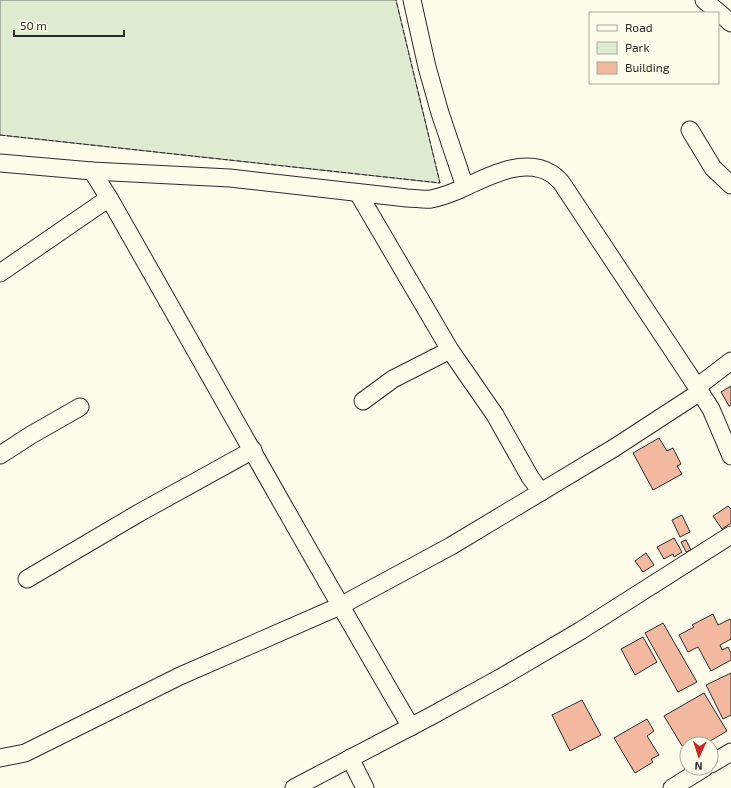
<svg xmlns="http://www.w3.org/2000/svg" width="731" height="788" viewBox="0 0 731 788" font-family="'Exo 2',sans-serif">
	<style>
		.green { fill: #deebd1; stroke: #74746e }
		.building { fill: #f2b8a0; stroke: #2b2b2b }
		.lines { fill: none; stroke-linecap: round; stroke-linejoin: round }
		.minor-casing { stroke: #2b2b2b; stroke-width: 19 }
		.minor { stroke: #fdfbea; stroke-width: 17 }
		.fence { stroke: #2b2b2b; stroke-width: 1; stroke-dasharray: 5 2; stroke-linecap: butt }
	</style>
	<rect width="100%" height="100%" fill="#fdfbea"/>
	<polygon class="green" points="0,0 396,0 440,183 0,135"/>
	<g class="building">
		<polygon points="731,386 731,405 729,406 721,392"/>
		<polygon points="659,438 667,451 673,448 681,464 677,466 682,474 653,490 633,453"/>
		<polygon points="728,506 731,509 731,523 722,529 713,516"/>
		<polygon points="682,515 690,532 680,537 672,520"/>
		<polygon points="674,538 682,552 674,557 673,554 664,559 657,547"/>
		<polygon points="686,540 691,550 686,552 681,542"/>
		<polygon points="646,553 654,565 643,572 635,561"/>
		<polygon points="713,614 718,625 730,619 731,621 731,639 720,645 722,650 728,647 731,653 731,660 711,671 698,647 688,652 679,635 694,627 692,625"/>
		<polygon points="663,623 697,682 678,692 645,633"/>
		<polygon points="643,637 657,662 635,675 621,649"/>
		<polygon points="731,673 731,715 723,719 706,685"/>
		<polygon points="704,693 727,731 705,744 687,744 687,754 664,716"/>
		<polygon points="582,700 601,735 570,751 552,715"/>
		<polygon points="647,719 654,731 647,736 659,755 651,759 653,762 635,773 614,738"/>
	</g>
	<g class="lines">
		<defs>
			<g id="minor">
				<polyline points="412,0 427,67 440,113 465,187"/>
				<polyline points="704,0 731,23"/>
				<polyline points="690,130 713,168 731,185"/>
				<path d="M0 163 92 171 230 178 407 198C415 198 424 200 431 199 441 197 452 193 461 189 487 177 524 156 552 174 555 176 558 179 561 182L693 381 711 409 731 456"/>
				<path d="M92 171 109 198C210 375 308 552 411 727"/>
				<polyline points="358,193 450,350 495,415 530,477 541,492"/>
				<polyline points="0,273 109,198"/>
				<polyline points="697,387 731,361"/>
				<polyline points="363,401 393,379 450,350"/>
				<polyline points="0,455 31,435 80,407"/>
				<polyline points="27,579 139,513 253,450"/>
				<polyline points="0,758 25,753 180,676 340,606 451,546 614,448 700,392"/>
				<polyline points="350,758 365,788"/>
				<polyline points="711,764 731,752"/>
				<polyline points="294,788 433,715 500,678 580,631 731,535"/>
				<polyline points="672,788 704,768"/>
			</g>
		</defs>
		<use href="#minor" class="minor-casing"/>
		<use href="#minor" class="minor"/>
		<polyline class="fence" points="0,135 440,183 396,0"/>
	</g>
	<rect x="589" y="12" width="130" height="72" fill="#fdfbea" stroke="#a9a89e"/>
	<rect x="597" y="25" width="20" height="6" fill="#fdfbea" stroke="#a9a89e"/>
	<text x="625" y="32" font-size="12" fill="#2b2b2b">Road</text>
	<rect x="597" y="42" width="20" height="12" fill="#deebd1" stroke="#a9a89e"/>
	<text x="625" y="52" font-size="12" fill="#2b2b2b">Park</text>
	<rect x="597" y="62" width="20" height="12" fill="#f2b8a0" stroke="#a9a89e"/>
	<text x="625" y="72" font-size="12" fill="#2b2b2b">Building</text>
	<g transform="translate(699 756) rotate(183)"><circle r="19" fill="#fdfbea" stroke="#a9a89e"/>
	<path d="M0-3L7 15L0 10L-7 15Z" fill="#c62828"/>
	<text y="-6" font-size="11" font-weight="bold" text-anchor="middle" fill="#2b2b2b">N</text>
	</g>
	<path d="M14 30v6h110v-6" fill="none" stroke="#2b2b2b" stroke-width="2"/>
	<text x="20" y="30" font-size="12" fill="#2b2b2b" stroke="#fdfbea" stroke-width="3" paint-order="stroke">50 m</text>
</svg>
